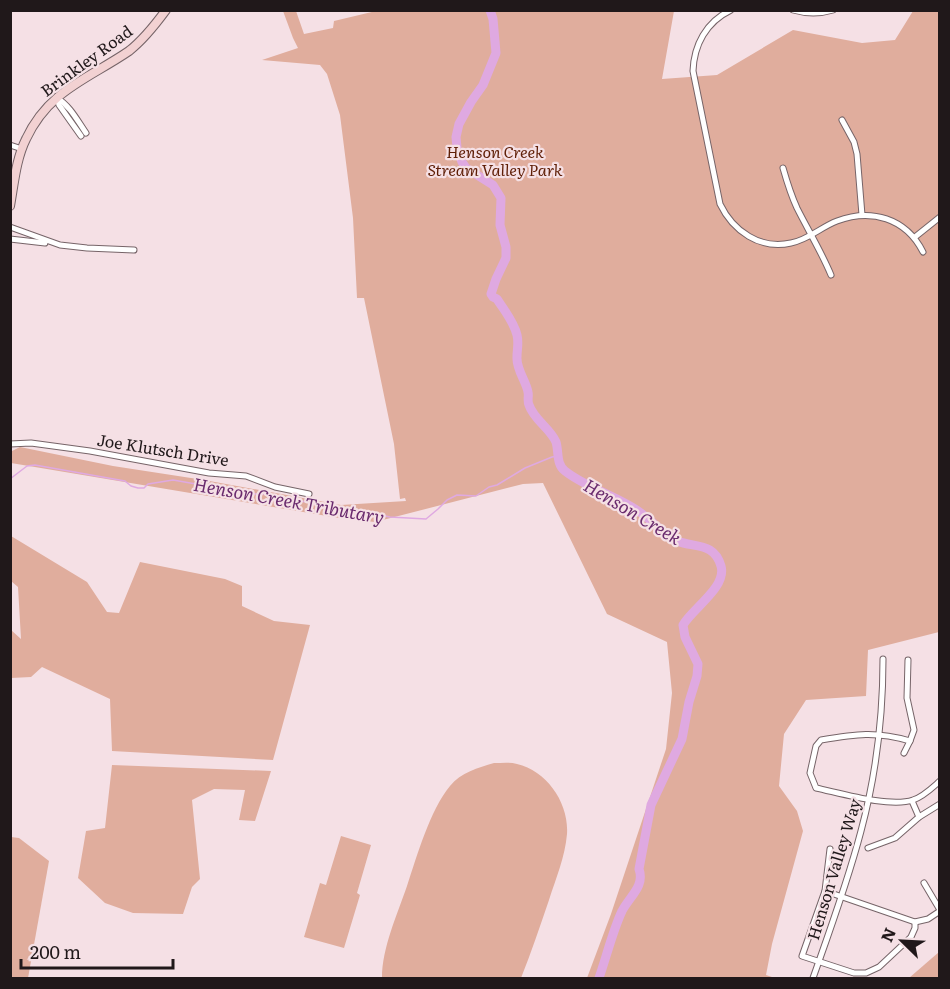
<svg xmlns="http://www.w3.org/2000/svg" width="950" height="989" viewBox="0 0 950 989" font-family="Literata,serif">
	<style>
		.green { fill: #e0ad9d }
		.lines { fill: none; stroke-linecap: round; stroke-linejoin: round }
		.stream { stroke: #dfa9e1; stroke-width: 1.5 }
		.river { stroke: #dfa9e1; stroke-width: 9 }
		.minor-casing { stroke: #766468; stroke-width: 7 }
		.secondary-casing { stroke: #766468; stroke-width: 10 }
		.minor { stroke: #fff; stroke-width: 5 }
		.secondary { stroke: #f2d1d2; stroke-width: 8 }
		.labels { text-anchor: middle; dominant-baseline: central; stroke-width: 4.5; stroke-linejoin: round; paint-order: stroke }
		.street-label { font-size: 16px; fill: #20181a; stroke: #f5e0e5 }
		.park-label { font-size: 16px; font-style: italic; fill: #5f1e06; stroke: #f5e0e5 }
		.water-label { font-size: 18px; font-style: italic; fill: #6a2b6e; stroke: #f5e0e5 }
	</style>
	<rect width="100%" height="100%" fill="#f5e0e5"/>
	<g class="green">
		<polygon points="283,11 296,11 304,34 333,28 334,21 376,11 674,11 662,79 717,75 793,30 862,43 895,40 913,11 939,11 939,632 868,650 866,696 806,700 784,734 779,786 797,811 803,831 772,944 766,975 775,978 587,978 611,914 666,749 672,693 667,642 607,614 543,483 523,484 375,522 339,518 11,463 10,452 20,447 113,466 204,480 341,505 406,501 405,498 400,499 394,444 364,298 357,298 353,218 340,115 327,74 320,65 262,60 298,48 293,38"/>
		<polygon points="11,536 87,582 107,612 119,613 140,562 225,579 242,586 242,606 274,621 310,625 273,760 112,751 110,699 42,667 31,677 11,678 11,630 21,639 18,587 11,581"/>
		<path d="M494 763C502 763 510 762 517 764 547 771 569 803 567 834 565 857 556 878 549 900 540 926 531 953 521 978H382C382 948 397 915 407 886 417 856 430 810 450 786 461 772 478 768 494 763Z"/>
		<polygon points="112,765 271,771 255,821 239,820 245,790 214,789 192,800 200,879 192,887 183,914 133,913 105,903 78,878 86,831 105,828"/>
		<polygon points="341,836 371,845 357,893 360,895 344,948 304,937 320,883 326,885"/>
		<polygon points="11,837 19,838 49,861 28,978 11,978"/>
		<polygon points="939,952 939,978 909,978"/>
	</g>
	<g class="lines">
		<polyline class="stream" points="10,479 27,466 35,465 125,481 131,486 138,488 144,488 148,484 173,480 219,488 239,494 267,494 311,503 362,511 390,517 426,519 438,509 447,500 457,495 476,496 489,487 497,485 525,468 552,457 558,456"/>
		<path class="river" d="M490 10 493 19 496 53 483 85 471 102 459 124 456 137 457 148 462 162 466 168 493 185 501 198 500 225 506 247V258L496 279 491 294 493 297 497 299C504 310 514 322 517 335 519 343 517 349 517 357 516 369 526 381 528 392 529 396 527 401 529 405 534 420 550 428 556 442 559 452 556 464 565 471 588 489 618 496 641 513 653 522 663 534 677 541 695 548 714 542 721 566 727 587 693 608 683 625L685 637 698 664 697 676 689 702 682 739 651 805 639 869C645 886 630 896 622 911 613 930 606 958 599 978"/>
		<defs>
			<g id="minor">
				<path d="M731 10C706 22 694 45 693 71L720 204C733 231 760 250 791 243 808 240 821 227 837 221 871 208 906 218 923 252"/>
				<path d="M793 10C807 14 820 14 833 10"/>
				<polyline points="57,98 59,105 81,136"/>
				<path d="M57 98C70 106 77 120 86 133"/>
				<polyline points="842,120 854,142 857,154 862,215"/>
				<polyline points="10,145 22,149"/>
				<path d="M783 168C787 182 791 195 797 208 808 230 821 251 831 275"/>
				<polyline points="10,227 60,245 87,248 134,250"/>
				<polyline points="915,237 940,217"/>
				<polyline points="10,239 45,243"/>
				<polyline points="10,444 31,443 90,451 209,473 246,476 275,487 309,494"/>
				<path d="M910 741C876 731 856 734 821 740L816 746 810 773 816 788C840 793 890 808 913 800 923 797 932 788 940 781"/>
				<polyline points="904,753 910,741 914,730 907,698 908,660"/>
				<polyline points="912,801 919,817"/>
				<polyline points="868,848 895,838 919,817 940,804"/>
				<polyline points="830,849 825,891 802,956 854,973 866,973 879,967 911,937 915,928 915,922"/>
				<polyline points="924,883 940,910"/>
				<polyline points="825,891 915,922 928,919 940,911"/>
				<path d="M813 978C830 930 848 881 861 831 876 775 883 717 883 659"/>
			</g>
			<path id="secondary" d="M10 206C14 184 16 159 26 139 49 90 88 79 129 51 143 40 155 25 166 10"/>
		</defs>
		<use href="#minor" class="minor-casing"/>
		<use href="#secondary" class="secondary-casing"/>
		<use href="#minor" class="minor"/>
		<use href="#secondary" class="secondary"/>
	</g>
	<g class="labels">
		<g class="street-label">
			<text transform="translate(86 60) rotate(-36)">Brinkley Road</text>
			<text transform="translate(163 449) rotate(9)">Joe Klutsch Drive</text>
			<text transform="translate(833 869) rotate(-73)">Henson Valley Way</text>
		</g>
		<g class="park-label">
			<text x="495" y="151">Henson Creek<tspan x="495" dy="18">Stream Valley Park</tspan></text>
		</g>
		<g class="water-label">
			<text transform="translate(289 500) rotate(10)">Henson Creek Tributary</text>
			<text transform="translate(633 511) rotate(31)">Henson Creek</text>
		</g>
	</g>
	<rect width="950" height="989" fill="none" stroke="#20181a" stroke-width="24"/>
	<g transform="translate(902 941) rotate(294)" stroke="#f5e0e5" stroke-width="4.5" paint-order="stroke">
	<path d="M0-4.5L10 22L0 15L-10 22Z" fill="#20181a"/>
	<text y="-9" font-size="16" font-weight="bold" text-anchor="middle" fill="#20181a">N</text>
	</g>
	<path d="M21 959v9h152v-9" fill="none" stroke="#20181a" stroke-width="3"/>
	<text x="30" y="959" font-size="18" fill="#20181a" stroke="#f5e0e5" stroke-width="4.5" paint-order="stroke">200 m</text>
</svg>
